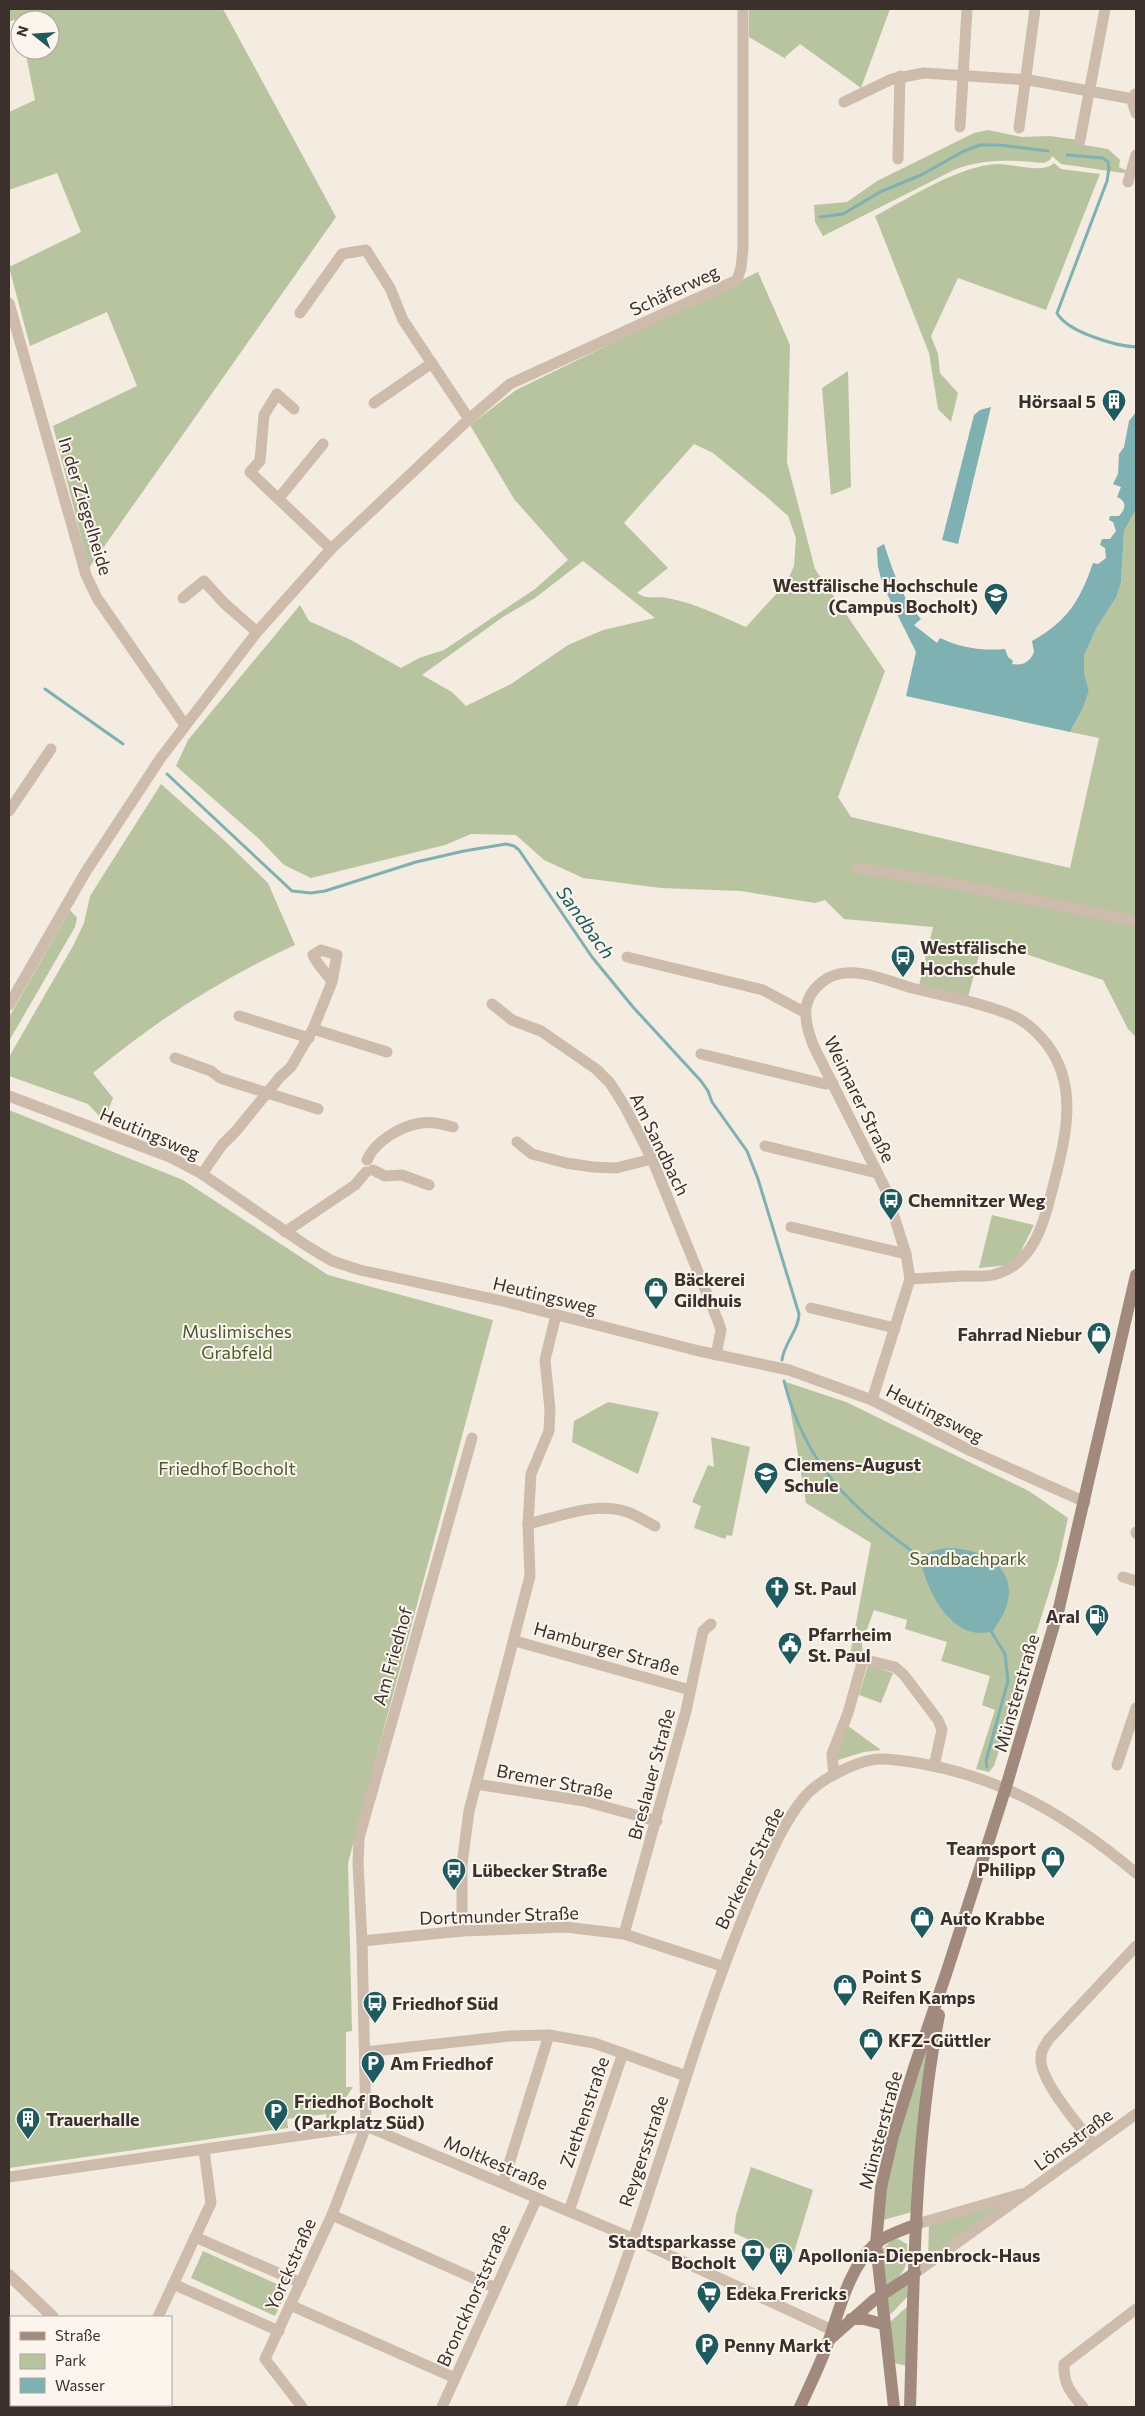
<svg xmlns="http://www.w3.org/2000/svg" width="1145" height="2416" viewBox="0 0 1145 2416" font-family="Commissioner,sans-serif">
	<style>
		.green { fill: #b8c4a0; fill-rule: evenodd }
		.water { fill: #7fb0b2 }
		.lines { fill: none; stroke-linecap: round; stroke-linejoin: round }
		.stream { stroke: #7fb0b2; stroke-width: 3 }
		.minor { stroke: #cdbbac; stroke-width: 11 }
		.tertiary { stroke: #cdbbac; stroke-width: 12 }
		.secondary { stroke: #a18a7d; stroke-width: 12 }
		.labels { text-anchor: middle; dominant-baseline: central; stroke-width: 4; stroke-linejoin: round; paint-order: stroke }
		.street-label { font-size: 18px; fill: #3b302b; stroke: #fbf5ee }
		.poi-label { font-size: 18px; font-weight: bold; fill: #3b302b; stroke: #fbf5ee; text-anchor: start }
		.park-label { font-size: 18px; fill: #4a5a2e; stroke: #fbf5ee }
		.water-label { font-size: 19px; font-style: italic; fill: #1f5a5e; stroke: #fbf5ee }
	</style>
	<rect width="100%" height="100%" fill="#f4ebe1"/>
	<g class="green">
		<polygon points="9,9 223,9 336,217 89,568 53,426 137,386 107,312 30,346 9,267 81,232 57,173 9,190 9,112 35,100 25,50 50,50 50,20 20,20 20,35 15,20 9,21"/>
		<polygon points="749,9 890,9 861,88 800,44 785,57 786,59 749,37"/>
		<path d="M988 130 1022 137 1050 136 1085 141 1084 145 1108 149 1120 160 1119 167 1127 171 1123 173 1068 165 1061 164 1052 156 1050 160 1044 163C1012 160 984 158 954 170L823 236 815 222 814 205 847 202 877 181 974 133Z"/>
		<path d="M1054 163 1061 169 1100 174 1046 310 958 278 931 336 938 354 940 373 958 393 951 422 938 409 929 353 875 216C909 198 960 165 998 164 1013 164 1044 174 1054 163Z"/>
		<path d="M758 272 790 345 787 462 815 569 885 671 838 797 851 817 1070 868 1099 738 1070 732 1083 708 1089 691 1084 672V656L1096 629 1117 596 1121 582 1124 531 1136 509V1037L1128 1029 1103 980 993 943 983 941 968 997 919 985 933 927 844 919 825 900 815 903 741 891 661 888 583 878 544 860 516 835 471 834 445 845 311 878 284 865 258 838 176 766 188 740 300 605 309 621 349 639 401 668 419 658 444 650 535 589 568 560 514 499 470 425 516 390ZM694 444 713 453 768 498 788 516 796 538 794 566 787 582 746 627C720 616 695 603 667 598 656 596 647 600 637 593L668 568 624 523ZM583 561 655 618 603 630 568 645 511 684 466 706 452 692 422 675 503 617 535 598Z"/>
		<polygon points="848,371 851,487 831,495 822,388"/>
		<path d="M161 784 225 841 268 883 295 945C221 979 155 1021 93 1073L113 1098 104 1121 88 1104 9 1076V1057L73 946 84 923 90 896Z"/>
		<polygon points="70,910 77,918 75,927 9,1041 9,1017"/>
		<polygon points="9,1110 183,1180 328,1275 493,1320 348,1863 352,2031 346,2032 346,2087 353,2087 331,2120 327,2121 326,2114 287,2119 288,2128 9,2168"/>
		<polygon points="992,1215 1034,1225 1019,1255 1008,1265 979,1268"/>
		<polygon points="783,1381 846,1402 1029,1491 1068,1518 1058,1564 994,1766 989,1772 976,1769 995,1710 982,1705 990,1676 941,1661 947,1642 905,1629 907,1620 874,1610 862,1643 863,1657 850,1655 871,1543 806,1503 790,1407"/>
		<polygon points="608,1402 659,1412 638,1474 572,1442 574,1421"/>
		<polygon points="711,1437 750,1447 732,1536 727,1535 725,1539 694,1528 701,1506 692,1502 708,1465 714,1467"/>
		<polygon points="868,1665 893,1673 881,1703 859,1695"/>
		<polygon points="848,1726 881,1750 864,1752 838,1760 836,1757"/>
		<polygon points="930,2048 912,2212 883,2220 889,2167 925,2049"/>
		<polygon points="751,2167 813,2190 792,2259 734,2233 736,2215"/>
		<polygon points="1006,2203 928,2260 929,2224"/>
		<path d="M898 2239 907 2244C907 2268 906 2274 885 2286L881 2251 892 2240Z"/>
		<polygon points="203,2251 288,2289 275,2316 191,2278"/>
		<polygon points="907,2285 908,2296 890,2315 887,2297"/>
		<polygon points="909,2305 907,2366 894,2363 890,2322"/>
	</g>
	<g class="water">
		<polygon points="991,407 958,544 942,540 974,415 980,410"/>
		<path d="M1136 412V509L1124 531 1121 582 1117 596 1096 629 1084 656V672L1089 691 1083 708 1070 732 906 696 916 652 883 586 878 567 877 548 884 544C893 571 901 597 921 619L914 625 937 643 940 638C961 648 982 651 1005 649L1008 657 1013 661 1012 664C1023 666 1030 662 1034 652L1032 641C1068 621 1080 600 1093 563L1098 564 1106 558 1105 548 1100 545 1102 539H1110L1116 531 1113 522 1109 520 1110 516H1119C1126 509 1127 501 1117 497L1121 487 1113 484 1118 474 1119 454 1124 447 1129 421Z"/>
		<path d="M947 1548C981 1548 1020 1566 1006 1608 1003 1616 997 1624 993 1631 952 1644 926 1590 920 1558L932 1551Z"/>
	</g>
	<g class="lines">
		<g class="stream">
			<path d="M1067 155 1103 158 1108 162 1109 168 1107 181 1057 313C1067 332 1116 346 1136 347"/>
			<polyline points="820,217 843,214 880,192 921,175 964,151 980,145 999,145 1048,151"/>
			<polyline points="45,689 123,744"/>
			<path d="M167 774 292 891 311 893 325 891 416 862 464 851 506 844 514 846 519 850 592 957 633 1007 701 1081 708 1091 712 1102 747 1151 758 1179 799 1314C799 1330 784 1343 782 1360"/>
			<path d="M784 1381C806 1468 853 1509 923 1559"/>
			<polyline points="987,1767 986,1761 1008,1681 1005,1654 989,1628"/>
		</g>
		<g class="minor">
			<polyline points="1135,94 1133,104 1136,113"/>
			<polyline points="844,102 892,79 924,73 1029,80 1133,99"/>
			<polyline points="960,127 967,9"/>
			<polyline points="1019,128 1035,9"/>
			<polyline points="1080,140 1105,9"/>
			<polyline points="898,159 900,76"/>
			<polyline points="1128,182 1136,155"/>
			<polyline points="9,303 86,575 97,598 185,725"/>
			<polyline points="300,313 342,254 366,250 390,288 403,320 469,419"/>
			<polyline points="374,403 432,363"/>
			<polyline points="294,409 277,394 264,415 260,461 250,472 331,549"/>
			<polyline points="279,498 323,444"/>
			<polyline points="183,598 204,581 224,603 257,632"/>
			<polyline points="9,811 51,749"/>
			<polyline points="857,868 939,881 1136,921"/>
			<polyline points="627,957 763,990 804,1012"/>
			<polyline points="492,1004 512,1020 541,1031 596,1069 610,1083 624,1105 652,1159 718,1321 721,1330 716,1355"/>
			<polyline points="9,1005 85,873 160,759 257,632 331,549 469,419 510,384 737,280 741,268 743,248 743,9"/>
			<polyline points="239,1016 309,1038"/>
			<polyline points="313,1029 387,1052"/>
			<polyline points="701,1054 825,1084 833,1083"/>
			<polyline points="175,1058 211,1071 220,1078 318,1109"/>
			<polyline points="9,1096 170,1157 202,1174 307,1246 332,1261 360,1270 507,1302 699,1351 789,1370 872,1400 971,1451 1085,1502"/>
			<polyline points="517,1142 532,1154 566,1163 593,1167 616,1168 652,1159"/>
			<polyline points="765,1146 877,1173"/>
			<path d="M367 1160C375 1141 401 1126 421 1123 432 1121 443 1124 453 1127"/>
			<polyline points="373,1170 385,1176 402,1175 429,1185"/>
			<path d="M202 1174 222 1145 236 1131 280 1077 291 1067 313 1029 332 982 337 955 321 950 313 955C318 966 326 972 332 982"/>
			<polyline points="791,1227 906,1254"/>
			<polyline points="285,1232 355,1185 366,1172"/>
			<polyline points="811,1308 895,1328"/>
			<path d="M872 1400 910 1279 906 1254 885 1188 814 1047C803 1020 799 996 828 978 852 964 888 981 912 988 945 996 979 1002 1011 1015 1024 1020 1037 1032 1046 1043 1079 1085 1066 1136 1054 1183 1044 1220 1036 1264 993 1275 984 1277 972 1276 963 1276 945 1277 927 1278 910 1279"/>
			<path d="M528 1524C558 1517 596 1501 627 1512 637 1515 646 1522 655 1526"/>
			<polyline points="1136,1532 1136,1533"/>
			<polyline points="1123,1577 1136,1581"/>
			<polyline points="515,1641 690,1690"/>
			<polyline points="1117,1765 1136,1708"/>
			<polyline points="834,1775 832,1754 848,1713 862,1663 866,1660 895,1667 904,1675 938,1720 942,1730 934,1766"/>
			<polyline points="476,1784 584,1801 657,1821"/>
			<polyline points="462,1931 462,1864 469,1811 530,1576 528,1524 531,1474 549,1431 550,1409 545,1360 556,1315"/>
			<polyline points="624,1934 686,1711 703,1631 711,1624"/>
			<polyline points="362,1941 462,1931 565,1927 624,1934 722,1966"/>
			<polyline points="365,2052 509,2036 549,2035 594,2043 686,2076"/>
			<path d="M1093 2144C1079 2125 1038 2079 1041 2057 1041 2050 1045 2045 1049 2039L1136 1946"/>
			<polyline points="9,2177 366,2126 632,2238 832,2330"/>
			<polyline points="503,2183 549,2035"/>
			<polyline points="569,2211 623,2053"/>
			<polyline points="332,2215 496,2288"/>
			<polyline points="917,2224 1021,2194"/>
			<polyline points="195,2237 301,2283"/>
			<polyline points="915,2273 1136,2114"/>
			<polyline points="173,2284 279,2331"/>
			<polyline points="290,2305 455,2378"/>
			<polyline points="158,2317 211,2203 204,2150"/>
			<polyline points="9,2390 11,2390"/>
			<polyline points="92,2407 92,2405"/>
			<polyline points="302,2407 265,2359 332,2215 366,2126 362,1941 358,1863 359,1838 472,1438"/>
			<polyline points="442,2407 537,2198"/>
			<path d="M571 2407C618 2293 655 2174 693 2056 713 1995 734 1936 760 1877 772 1851 784 1823 802 1800 814 1784 838 1771 857 1764 878 1755 896 1760 918 1763 1005 1778 1069 1817 1136 1873"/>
			<path d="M1083 2407C1071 2393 1063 2384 1064 2364L1136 2309"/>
		</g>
		<g class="tertiary">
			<polyline points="9,2275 53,2317"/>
			<polyline points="132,2405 134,2407"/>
		</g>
		<g class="secondary">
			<polyline points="851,2319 864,2319 883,2324"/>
			<polyline points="830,2339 874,2300 915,2273"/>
			<path d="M800 2407C810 2385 821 2363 829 2340 840 2308 849 2268 875 2244 887 2234 903 2230 917 2224"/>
			<polyline points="894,2407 876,2244 881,2188 893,2136 914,2068 947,1971 1006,1787 1059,1608 1136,1275"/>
			<path d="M910 2407C914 2277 914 2144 939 2015"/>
		</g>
	</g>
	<defs>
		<symbol id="building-pin" viewBox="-11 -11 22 30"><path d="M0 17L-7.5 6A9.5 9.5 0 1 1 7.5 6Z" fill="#1f5a5e" stroke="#fbf5ee"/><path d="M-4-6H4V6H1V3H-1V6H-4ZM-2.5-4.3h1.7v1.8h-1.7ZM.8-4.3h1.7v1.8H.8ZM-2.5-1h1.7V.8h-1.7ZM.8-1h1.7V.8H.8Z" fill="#fff"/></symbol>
		<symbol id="university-pin" viewBox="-11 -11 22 30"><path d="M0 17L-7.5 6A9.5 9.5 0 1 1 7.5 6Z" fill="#1f5a5e" stroke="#fbf5ee"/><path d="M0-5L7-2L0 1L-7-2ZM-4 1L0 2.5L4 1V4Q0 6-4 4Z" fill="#fff"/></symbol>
		<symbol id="bus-pin" viewBox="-11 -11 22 30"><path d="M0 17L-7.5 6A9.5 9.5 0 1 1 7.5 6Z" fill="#1f5a5e" stroke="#fbf5ee"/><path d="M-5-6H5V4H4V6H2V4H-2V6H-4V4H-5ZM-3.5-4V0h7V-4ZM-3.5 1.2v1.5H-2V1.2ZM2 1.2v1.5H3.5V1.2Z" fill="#fff"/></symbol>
		<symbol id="shop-pin" viewBox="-11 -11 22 30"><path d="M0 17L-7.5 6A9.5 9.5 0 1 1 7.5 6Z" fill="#1f5a5e" stroke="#fbf5ee"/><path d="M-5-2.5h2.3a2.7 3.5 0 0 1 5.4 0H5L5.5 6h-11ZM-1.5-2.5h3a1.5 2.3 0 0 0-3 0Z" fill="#fff"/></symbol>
		<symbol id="school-pin" viewBox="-11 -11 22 30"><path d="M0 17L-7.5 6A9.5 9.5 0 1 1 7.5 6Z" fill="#1f5a5e" stroke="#fbf5ee"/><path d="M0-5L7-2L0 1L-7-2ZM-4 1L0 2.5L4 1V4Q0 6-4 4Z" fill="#fff"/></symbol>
		<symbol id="church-pin" viewBox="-11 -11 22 30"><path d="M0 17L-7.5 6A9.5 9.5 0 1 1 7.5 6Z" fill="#1f5a5e" stroke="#fbf5ee"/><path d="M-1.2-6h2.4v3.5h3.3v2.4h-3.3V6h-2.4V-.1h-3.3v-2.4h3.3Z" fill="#fff"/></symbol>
		<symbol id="fuel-pin" viewBox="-11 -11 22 30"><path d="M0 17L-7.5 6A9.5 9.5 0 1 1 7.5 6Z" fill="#1f5a5e" stroke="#fbf5ee"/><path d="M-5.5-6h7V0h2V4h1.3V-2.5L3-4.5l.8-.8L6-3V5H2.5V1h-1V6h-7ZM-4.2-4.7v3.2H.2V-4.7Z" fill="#fff"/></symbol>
		<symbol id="civic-pin" viewBox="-11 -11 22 30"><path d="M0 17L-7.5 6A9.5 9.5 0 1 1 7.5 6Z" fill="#1f5a5e" stroke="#fbf5ee"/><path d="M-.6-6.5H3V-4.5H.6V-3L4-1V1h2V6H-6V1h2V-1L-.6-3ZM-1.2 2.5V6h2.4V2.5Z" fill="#fff"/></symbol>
		<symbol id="parking-pin" viewBox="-11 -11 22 30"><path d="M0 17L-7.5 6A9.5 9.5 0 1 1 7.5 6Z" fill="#1f5a5e" stroke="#fbf5ee"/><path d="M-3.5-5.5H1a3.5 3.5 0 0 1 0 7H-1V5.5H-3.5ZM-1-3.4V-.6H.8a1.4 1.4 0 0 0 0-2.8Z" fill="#fff"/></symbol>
		<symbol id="bank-pin" viewBox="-11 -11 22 30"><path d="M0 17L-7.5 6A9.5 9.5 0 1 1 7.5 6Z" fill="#1f5a5e" stroke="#fbf5ee"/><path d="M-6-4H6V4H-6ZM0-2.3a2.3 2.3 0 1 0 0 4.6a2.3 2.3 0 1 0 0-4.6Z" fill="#fff"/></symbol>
		<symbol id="supermarket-pin" viewBox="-11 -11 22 30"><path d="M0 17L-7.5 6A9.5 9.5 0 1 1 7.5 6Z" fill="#1f5a5e" stroke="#fbf5ee"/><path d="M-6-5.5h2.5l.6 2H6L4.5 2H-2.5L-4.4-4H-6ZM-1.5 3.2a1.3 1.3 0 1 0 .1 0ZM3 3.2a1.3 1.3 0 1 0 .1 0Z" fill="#fff"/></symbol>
	</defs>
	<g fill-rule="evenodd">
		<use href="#building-pin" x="1100" y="387" width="28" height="38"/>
		<use href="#university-pin" x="982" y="581" width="28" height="38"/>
		<use href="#bus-pin" x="889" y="943" width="28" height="38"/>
		<use href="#bus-pin" x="877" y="1186" width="28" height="38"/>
		<use href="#shop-pin" x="642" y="1275" width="28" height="38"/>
		<use href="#shop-pin" x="1085" y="1320" width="28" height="38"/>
		<use href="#school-pin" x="752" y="1460" width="28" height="38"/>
		<use href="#church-pin" x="763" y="1574" width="28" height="38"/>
		<use href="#fuel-pin" x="1083" y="1602" width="28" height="38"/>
		<use href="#civic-pin" x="776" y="1630" width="28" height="38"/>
		<use href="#shop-pin" x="1039" y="1844" width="28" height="38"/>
		<use href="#bus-pin" x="440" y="1856" width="28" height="38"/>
		<use href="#shop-pin" x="908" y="1904" width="28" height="38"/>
		<use href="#shop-pin" x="831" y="1972" width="28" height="38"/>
		<use href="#bus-pin" x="361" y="1989" width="28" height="38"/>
		<use href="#shop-pin" x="857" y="2026" width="28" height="38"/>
		<use href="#parking-pin" x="359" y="2049" width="28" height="38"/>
		<use href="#parking-pin" x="262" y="2097" width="28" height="38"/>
		<use href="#building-pin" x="14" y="2105" width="28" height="38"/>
		<use href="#bank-pin" x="739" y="2237" width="28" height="38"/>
		<use href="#building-pin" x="767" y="2241" width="28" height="38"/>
		<use href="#supermarket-pin" x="695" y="2279" width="28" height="38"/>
		<use href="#parking-pin" x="693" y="2331" width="28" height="38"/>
	</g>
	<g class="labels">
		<g class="street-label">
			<text transform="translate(674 290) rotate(-25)">Schäferweg</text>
			<text transform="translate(86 506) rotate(73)">In der Ziegelheide</text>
			<text transform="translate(860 1099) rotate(64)">Weimarer Straße</text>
			<text transform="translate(150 1133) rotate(23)">Heutingsweg</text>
			<text transform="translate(660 1144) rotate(64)">Am Sandbach</text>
			<text transform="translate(545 1295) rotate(14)">Heutingsweg</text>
			<text transform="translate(935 1413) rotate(27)">Heutingsweg</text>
			<text transform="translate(607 1648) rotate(16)">Hamburger Straße</text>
			<text transform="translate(392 1656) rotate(-74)">Am Friedhof</text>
			<text transform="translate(1016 1693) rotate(-74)">Münsterstraße</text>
			<text transform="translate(651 1774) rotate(-75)">Breslauer Straße</text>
			<text transform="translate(555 1781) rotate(11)">Bremer Straße</text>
			<text transform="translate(749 1868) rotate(-64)">Borkener Straße</text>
			<text transform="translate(499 1915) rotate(-2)">Dortmunder Straße</text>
			<text transform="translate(584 2112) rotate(-71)">Ziethenstraße</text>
			<text transform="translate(880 2130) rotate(-75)">Münsterstraße</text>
			<text transform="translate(1073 2139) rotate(-36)">Lönsstraße</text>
			<text transform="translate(643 2151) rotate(-71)">Reygersstraße</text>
			<text transform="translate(496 2162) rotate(23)">Moltkestraße</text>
			<text transform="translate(290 2264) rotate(-66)">Yorckstraße</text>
			<text transform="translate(473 2295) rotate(-66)">Bronckhorststraße</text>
		</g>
		<g class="poi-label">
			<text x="1096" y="401" text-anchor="end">Hörsaal 5</text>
			<text x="978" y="585" text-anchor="end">Westfälische Hochschule<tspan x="978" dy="21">(Campus Bocholt)</tspan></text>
			<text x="920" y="947">Westfälische<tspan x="920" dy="21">Hochschule</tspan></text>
			<text x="908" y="1200">Chemnitzer Weg</text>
			<text x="674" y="1279">Bäckerei<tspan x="674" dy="21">Gildhuis</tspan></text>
			<text x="1082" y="1334" text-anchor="end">Fahrrad Niebur</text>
			<text x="784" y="1464">Clemens-August<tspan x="784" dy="21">Schule</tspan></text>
			<text x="794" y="1588">St. Paul</text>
			<text x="1080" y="1616" text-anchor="end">Aral</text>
			<text x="808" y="1634">Pfarrheim<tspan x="808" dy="21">St. Paul</tspan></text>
			<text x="1036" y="1848" text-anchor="end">Teamsport<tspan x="1036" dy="21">Philipp</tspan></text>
			<text x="472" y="1870">Lübecker Straße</text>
			<text x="940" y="1918">Auto Krabbe</text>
			<text x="862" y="1976">Point S<tspan x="862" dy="21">Reifen Kamps</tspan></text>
			<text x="392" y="2003">Friedhof Süd</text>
			<text x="888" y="2040">KFZ-Güttler</text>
			<text x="390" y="2063">Am Friedhof</text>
			<text x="294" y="2101">Friedhof Bocholt<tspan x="294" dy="21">(Parkplatz Süd)</tspan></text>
			<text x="46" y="2119">Trauerhalle</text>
			<text x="736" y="2241" text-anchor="end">Stadtsparkasse<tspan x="736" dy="21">Bocholt</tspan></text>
			<text x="798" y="2255">Apollonia-Diepenbrock-Haus</text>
			<text x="726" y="2293">Edeka Frericks</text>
			<text x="724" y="2345">Penny Markt</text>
		</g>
		<g class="park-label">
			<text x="237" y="1331">Muslimisches<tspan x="237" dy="21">Grabfeld</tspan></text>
			<text x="227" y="1468">Friedhof Bocholt</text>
			<text x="968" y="1558">Sandbachpark</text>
		</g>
		<g class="water-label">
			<text transform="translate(586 922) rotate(54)">Sandbach</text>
		</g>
	</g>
	<rect width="1145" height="2416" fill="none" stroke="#3b302b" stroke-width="20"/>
	<rect x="10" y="2316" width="162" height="90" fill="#fbf5ee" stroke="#aea6a0"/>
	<rect x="20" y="2332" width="25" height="8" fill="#a18a7d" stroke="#aea6a0"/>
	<text x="55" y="2341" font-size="15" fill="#3b302b">Straße</text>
	<rect x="20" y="2354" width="25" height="15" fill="#b8c4a0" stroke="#aea6a0"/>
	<text x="55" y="2366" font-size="15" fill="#3b302b">Park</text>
	<rect x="20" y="2378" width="25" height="15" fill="#7fb0b2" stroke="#aea6a0"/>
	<text x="55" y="2391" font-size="15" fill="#3b302b">Wasser</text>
	<g transform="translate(35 35) rotate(287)"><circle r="24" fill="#fbf5ee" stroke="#aea6a0"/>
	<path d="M0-4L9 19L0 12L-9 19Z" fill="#1f5a5e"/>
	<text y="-8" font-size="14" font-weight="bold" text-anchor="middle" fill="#3b302b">N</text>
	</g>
</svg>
